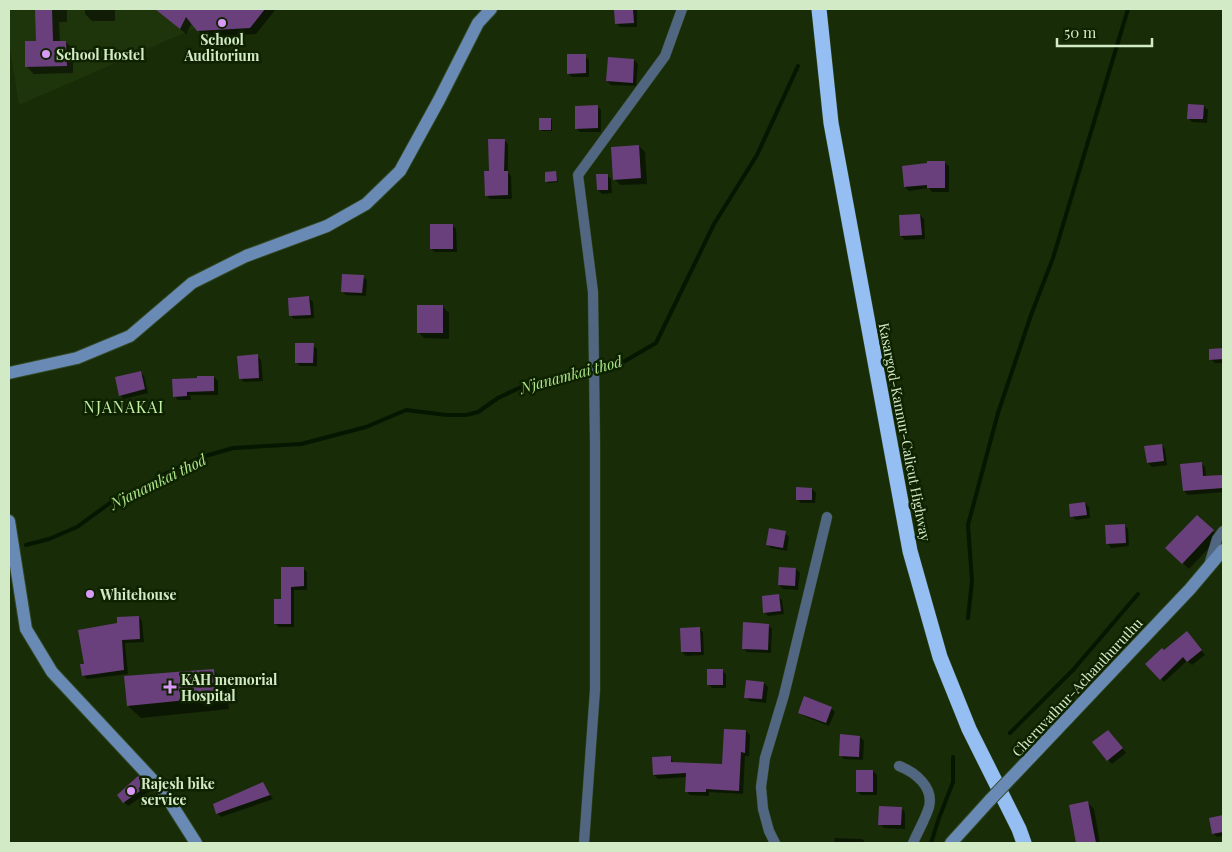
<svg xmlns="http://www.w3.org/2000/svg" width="1232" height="852" viewBox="0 0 1232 852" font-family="'Playfair Display',serif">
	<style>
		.built { fill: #1e350b }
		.shadow { fill: #0007 }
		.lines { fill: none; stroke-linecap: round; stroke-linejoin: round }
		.stream { stroke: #051700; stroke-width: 4 }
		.building { fill: #69407c }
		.street-casing { stroke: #324722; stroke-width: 11 }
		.secondary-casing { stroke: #324722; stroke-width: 14 }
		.highway-casing { stroke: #324722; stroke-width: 16 }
		.street { stroke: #516680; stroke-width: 10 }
		.secondary { stroke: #688ab4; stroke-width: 12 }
		.highway { stroke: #95bff3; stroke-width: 15 }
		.secondary-bridge-casing { stroke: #324722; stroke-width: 14; stroke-linecap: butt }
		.secondary-bridge { stroke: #688ab4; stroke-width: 12 }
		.poi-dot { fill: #d99af7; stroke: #0e2200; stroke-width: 2 }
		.labels { text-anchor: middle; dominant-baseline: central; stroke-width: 5; stroke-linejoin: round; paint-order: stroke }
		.poi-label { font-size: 14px; font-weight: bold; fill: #d3eac6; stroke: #0e2200; text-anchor: start }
		.street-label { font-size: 14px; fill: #d3eac6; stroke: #0e2200 }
		.water-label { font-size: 15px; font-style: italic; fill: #aee68a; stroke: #0e2200 }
		.quarter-label { font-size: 16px; letter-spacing: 1px; fill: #c3f1a6; stroke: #0e2200 }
	</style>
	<rect width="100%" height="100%" fill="#182c07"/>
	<polygon class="built" points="9,9 239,9 19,105 9,42"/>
	<g class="shadow">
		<polygon points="36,9 67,9 67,22 59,22 60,42 66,42 73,49 73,73 34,74 27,67 37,42"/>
		<polygon points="85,9 115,9 115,21 92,21 85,14"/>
		<polygon points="164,9 276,9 256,34 204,37 192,23 186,34 161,12"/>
		<polygon points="616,9 637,9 637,27 620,27 616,23"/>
		<polygon points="585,56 589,60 589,77 572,77 568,73"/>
		<polygon points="634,60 638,64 636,86 611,85 607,81"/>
		<polygon points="597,106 601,110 601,132 580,132 576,128"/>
		<polygon points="1204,106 1208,110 1207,123 1192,122 1188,118"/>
		<polygon points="550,119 552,121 552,131 542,131 540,129"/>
		<polygon points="504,140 508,144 508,172 511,176 512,199 490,199 486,195 490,172"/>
		<polygon points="639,146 645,152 647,184 621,185 614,179"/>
		<polygon points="945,163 949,166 949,192 932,192 929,188 909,191 905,187 903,168"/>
		<polygon points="556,173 558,182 548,183 546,181"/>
		<polygon points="607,175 611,179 612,193 602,194 598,190"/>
		<polygon points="920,215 924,219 925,239 905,240 901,236"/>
		<polygon points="452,225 456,229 457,252 435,252 431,249"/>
		<polygon points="363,277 367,280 366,296 346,295 342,291"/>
		<polygon points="309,298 313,302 314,318 294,319 290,315"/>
		<polygon points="443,307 449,313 449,339 424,338 418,332"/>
		<polygon points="313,345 317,349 317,366 300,366 296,362"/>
		<polygon points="1223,349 1223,363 1215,363 1211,359 1210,350"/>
		<polygon points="257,356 261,360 263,381 244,382 240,378"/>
		<polygon points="140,372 144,376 148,393 124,399 120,395"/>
		<polygon points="214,377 218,381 218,395 190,395 191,400 178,400 174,396"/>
		<polygon points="1161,445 1165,449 1167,465 1152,467 1148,463"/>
		<polygon points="1201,463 1205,467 1206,477 1223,476 1223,492 1188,495 1184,491"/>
		<polygon points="812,489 816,493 815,503 801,503 797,499"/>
		<polygon points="1085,503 1089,507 1090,518 1076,520 1072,516"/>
		<polygon points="1197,517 1219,537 1189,569 1167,548"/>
		<polygon points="1124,525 1128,529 1129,546 1111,548 1108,544"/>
		<polygon points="785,533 789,537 787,551 771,548 767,544"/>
		<polygon points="282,568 303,568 307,572 307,590 294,590 294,627 279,627 275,623 282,600"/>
		<polygon points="796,569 800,573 798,590 783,589 779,585"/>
		<polygon points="778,596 782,600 784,614 768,616 765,612"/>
		<polygon points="139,617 142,621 144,642 125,643 128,674 87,679 83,675 86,665 118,624"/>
		<polygon points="768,625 772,629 771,653 747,652 743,648"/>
		<polygon points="699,628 703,632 704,655 686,656 682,652"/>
		<polygon points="1191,637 1205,655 1192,665 1187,661 1164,682 1147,664 1164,651"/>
		<polygon points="213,670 226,683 229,709 141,718 128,706"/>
		<polygon points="722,671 726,674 726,688 712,688 708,684"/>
		<polygon points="764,683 768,687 766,703 750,701 746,697"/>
		<polygon points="831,708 835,712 829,726 804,716 800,712"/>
		<polygon points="746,731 750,735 749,756 745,756 743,794 709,792 709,796 690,795 686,791 687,777 658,779 654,775 670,757 674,763 724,765"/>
		<polygon points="1112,735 1126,753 1112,764 1108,760"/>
		<polygon points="860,737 864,741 863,760 844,759 840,755"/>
		<polygon points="873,771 877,775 877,795 861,795 857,791"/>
		<polygon points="138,778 150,791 128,806 118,795"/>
		<polygon points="263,784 273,799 221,817 217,813"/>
		<polygon points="1088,803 1094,809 1100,843 1077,843 1070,806"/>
		<polygon points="901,808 905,812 905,829 884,828 880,824"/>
		<polygon points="1223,816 1223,836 1217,837 1213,833 1211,819"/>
		<polygon points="835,838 862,839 866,843 834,843"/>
	</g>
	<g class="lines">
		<g class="stream">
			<polyline points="26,545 49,539 77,527 110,503 124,499 165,474 202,457 233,448 301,444 366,427 406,410 447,415 466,415 478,412 498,398 519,388 618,365 656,343 714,224 757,155 798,66"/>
			<polyline points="968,618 972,581 968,525 998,413 1031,315 1053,258 1128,9"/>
			<polyline points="1010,733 1073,670 1138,594"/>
			<polyline points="931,843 939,818 953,782 953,757"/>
		</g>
	</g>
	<g class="building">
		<polygon points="35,9 52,9 53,41 66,41 67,66 25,67 25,41 36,41"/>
		<polygon points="155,9 265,9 250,28 197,31 186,17 180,29"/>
		<polygon points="614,9 633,9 634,23 615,24"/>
		<polygon points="567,54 586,54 586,73 567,74"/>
		<polygon points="608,57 634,59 633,83 606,81"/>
		<polygon points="1188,104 1204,105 1203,119 1187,119"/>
		<polygon points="598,105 598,128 575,129 575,106"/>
		<rect x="539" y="118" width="12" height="12"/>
		<polygon points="488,139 505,139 504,171 508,171 508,195 485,196 484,171 489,171"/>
		<polygon points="639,145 641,178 613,180 611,147"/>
		<polygon points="927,161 945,161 945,188 927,188 927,185 904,187 902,166 927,163"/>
		<polygon points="556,171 557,181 545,182 545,172"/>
		<polygon points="596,174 608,174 608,190 597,190"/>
		<polygon points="920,214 922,235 900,236 899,215"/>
		<rect x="430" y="224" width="23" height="25"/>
		<polygon points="342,274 364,275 362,293 341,292"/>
		<polygon points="309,296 311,315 289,316 288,298"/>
		<rect x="417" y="305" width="26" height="28"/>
		<polygon points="295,343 314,343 313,363 295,363"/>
		<polygon points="1223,348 1223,359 1209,360 1209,349"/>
		<polygon points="258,354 259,378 239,379 237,356"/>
		<polygon points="141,371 145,389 119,396 115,377"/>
		<polygon points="197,376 214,376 214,391 187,392 187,396 173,397 172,379 197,378"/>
		<polygon points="1162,444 1164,461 1147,463 1144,446"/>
		<polygon points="1202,462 1203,476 1223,475 1223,488 1183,491 1180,464"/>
		<polygon points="796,487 812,488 812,500 796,500"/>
		<polygon points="1085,502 1087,515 1070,517 1069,504"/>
		<polygon points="1197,515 1214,530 1182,564 1165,548"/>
		<polygon points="1125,524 1126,543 1106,544 1105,525"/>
		<polygon points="769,528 786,531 783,548 766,545"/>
		<polygon points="281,567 304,567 304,586 291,587 291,624 274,624 274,599 281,599"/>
		<polygon points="779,567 796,568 795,586 778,585"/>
		<polygon points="779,594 781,611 763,613 762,596"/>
		<polygon points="139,616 140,639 122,640 124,670 82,676 80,664 84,664 78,630 117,623 117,617"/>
		<polygon points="743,622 769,624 768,650 742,649"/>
		<polygon points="700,627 701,652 681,652 680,628"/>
		<polygon points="1187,631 1202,650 1187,662 1183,657 1160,680 1145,664 1162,648 1164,650"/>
		<polygon points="214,669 217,697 127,706 124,676"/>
		<rect x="707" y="669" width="16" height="16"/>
		<polygon points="746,680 764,682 762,699 744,698"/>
		<polygon points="804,696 832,707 826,723 798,713"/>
		<polygon points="724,729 746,730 745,753 741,752 739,791 706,789 706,792 685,792 686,773 653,775 652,757 671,756 671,762 722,764"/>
		<polygon points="1108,730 1123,748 1107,761 1092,742"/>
		<polygon points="840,734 860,736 859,757 839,756"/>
		<rect x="856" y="770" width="17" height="22"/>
		<polygon points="138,776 147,786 123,803 117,795"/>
		<polygon points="263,782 270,795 216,814 213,804"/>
		<polygon points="1088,801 1096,843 1076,843 1069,805"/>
		<polygon points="879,806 902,807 901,825 878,825"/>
		<polygon points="1223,815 1223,832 1212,834 1209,818"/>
	</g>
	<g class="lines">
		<defs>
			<g id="street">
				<polyline points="1209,565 1217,539 1223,531"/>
				<path d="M899 766C915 772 934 787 929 807 925 820 918 831 913 843"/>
				<polyline points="584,843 595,690 595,442 593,292 578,175 665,56 682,9"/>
				<polyline points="775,843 769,831 763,809 761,787 765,758 784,695 827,517"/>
			</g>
			<g id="secondary">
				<polyline points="9,373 77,358 130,336 192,283 246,256 327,226 366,204 400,171 439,100 478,23 491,9"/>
				<polyline points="9,521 26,629 52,672 163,791 196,843"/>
				<polyline points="1030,758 1190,589 1223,550"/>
				<polyline points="951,843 990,800"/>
			</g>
			<polyline id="highway" points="819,9 831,123 910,551 940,657 969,729 1019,829 1024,843"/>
		</defs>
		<use href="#street" class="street-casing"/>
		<use href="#secondary" class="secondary-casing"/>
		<use href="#highway" class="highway-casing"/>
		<use href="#street" class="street"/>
		<use href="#secondary" class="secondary"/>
		<use href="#highway" class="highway"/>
		<defs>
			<polyline id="secondary-bridge" points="990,800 1030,758"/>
		</defs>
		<use href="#secondary-bridge" class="secondary-bridge-casing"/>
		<use href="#secondary-bridge" class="secondary-bridge"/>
	</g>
	<g class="poi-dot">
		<circle cx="222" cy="23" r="5"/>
		<circle cx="46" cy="54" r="5"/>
		<circle cx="90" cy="594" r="5"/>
		<path d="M167.5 679.5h5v5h5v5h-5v5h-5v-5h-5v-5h5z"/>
		<circle cx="131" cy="791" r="5"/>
	</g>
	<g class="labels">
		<g class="poi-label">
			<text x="222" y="39" text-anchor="middle">School<tspan x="222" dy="16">Auditorium</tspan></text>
			<text x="56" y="54">School Hostel</text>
			<text x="100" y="594">Whitehouse</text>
			<text x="181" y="679">KAH memorial<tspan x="181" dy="16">Hospital</tspan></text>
			<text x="141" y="783">Rajesh bike<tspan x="141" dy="16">service</tspan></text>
		</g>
		<g class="street-label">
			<text transform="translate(905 432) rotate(79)">Kasargod-Kannur-Calicut Highway</text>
			<text transform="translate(1077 687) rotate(-47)">Cheruvathur-Achanthuruthu</text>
		</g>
		<g class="water-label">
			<text transform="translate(571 374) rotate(-15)">Njanamkai thod</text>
			<text transform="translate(158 481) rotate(-26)">Njanamkai thod</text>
		</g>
		<g class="quarter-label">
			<text x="124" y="406">NJANAKAI</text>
		</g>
	</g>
	<rect width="1232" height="852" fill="none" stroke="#d3eac6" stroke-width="20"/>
	<path d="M1057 38v8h95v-8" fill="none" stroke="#d3eac6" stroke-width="2.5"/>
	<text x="1064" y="38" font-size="15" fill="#d3eac6" stroke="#0e2200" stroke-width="4" paint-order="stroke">50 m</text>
</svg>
